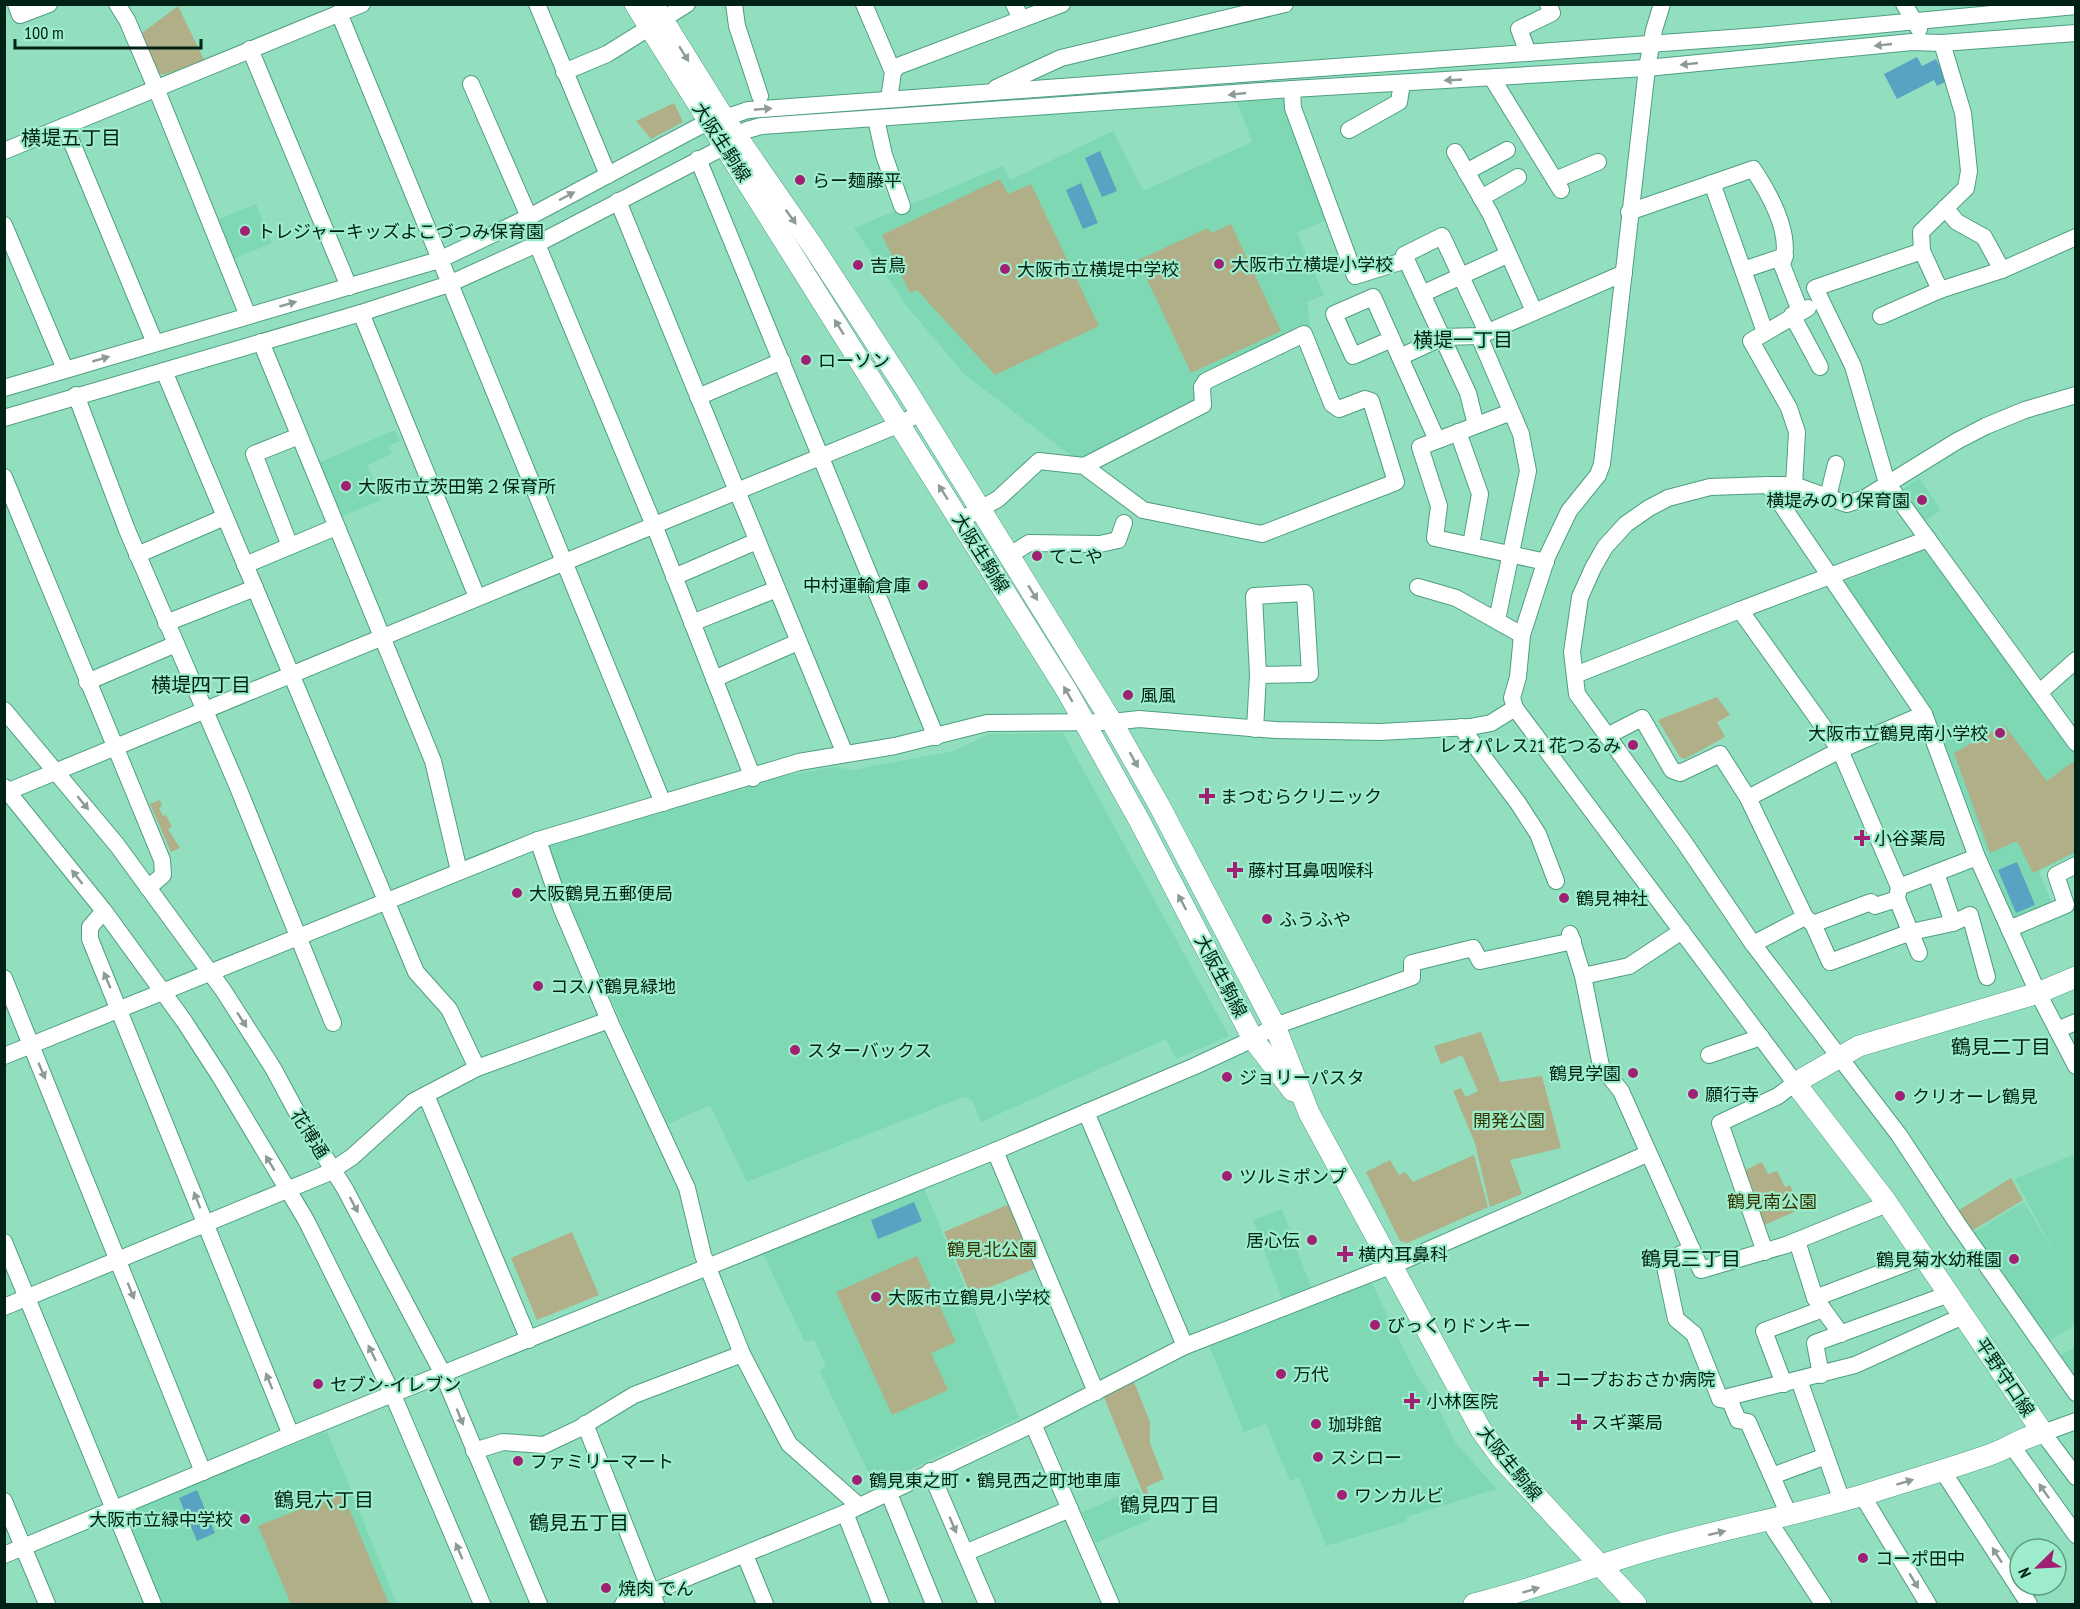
<svg xmlns="http://www.w3.org/2000/svg" width="2080" height="1609" viewBox="0 0 2080 1609" font-family="'PT Sans Narrow','Noto Sans JP',sans-serif">
	<style>
		.built { fill: #7fd8b4 }
		.green { fill: #b0af88 }
		.water { fill: #58a3c2 }
		.lines { fill: none; stroke-linecap: round; stroke-linejoin: round }
		.minor-casing { stroke: #4f9e80; stroke-width: 18 }
		.major-casing { stroke: #4f9e80; stroke-width: 22 }
		.minor { stroke: #fff; stroke-width: 16 }
		.major { stroke: #fff; stroke-width: 21 }
		.oneway { fill: #8c9b96 }
		.poi-dot { fill: #a02173; stroke: #9dedcc; stroke-width: 2 }
		.labels { text-anchor: middle; dominant-baseline: central; stroke-width: 4.5; stroke-linejoin: round; paint-order: stroke }
		.street-label { font-size: 18px; fill: #002116; stroke: #9dedcc }
		.poi-label { font-size: 18px; fill: #002116; stroke: #9dedcc; text-anchor: start }
		.park-label { font-size: 18px; fill: #373400; stroke: #9dedcc }
		.neighbourhood-label { font-size: 20px; fill: #002116; stroke: #9dedcc }
	</style>
	<rect width="100%" height="100%" fill="#91dfbf"/>
	<g class="built">
		<polygon points="1285,99 1326,220 1297,233 1324,295 1307,302 1310,326 1203,376 1194,404 1077,460 965,375 909,309 854,228 1003,166 1010,180 1113,131 1143,191 1252,142 1237,102"/>
		<polygon points="256,204 272,243 233,259 217,220"/>
		<polygon points="395,430 400,441 388,446 392,454 367,465 381,500 341,517 318,463"/>
		<polygon points="1919,478 1941,510 1924,522 1902,490"/>
		<polygon points="1924,550 2075,755 2075,854 2039,871 2053,906 2014,922 1932,711 1841,583"/>
		<polygon points="1063,733 1229,1036 1176,1059 1166,1039 981,1122 973,1101 963,1097 747,1182 710,1105 668,1124 568,905 549,846 788,775 835,767 853,770 953,751 989,734"/>
		<polygon points="2072,1155 2076,1162 2075,1325 2044,1344 1971,1234 2024,1202 2057,1258 2015,1179"/>
		<polygon points="924,1188 1019,1418 875,1486 819,1370 826,1366 814,1340 805,1342 763,1254"/>
		<polygon points="1282,1209 1312,1290 1283,1301 1253,1220"/>
		<polygon points="1369,1277 1415,1372 1439,1409 1455,1442 1497,1489 1406,1517 1408,1521 1326,1546 1299,1478 1290,1481 1266,1424 1244,1432 1208,1343"/>
		<polygon points="2075,1347 2075,1387 2055,1359"/>
		<polygon points="327,1431 397,1604 161,1604 124,1513"/>
		<polygon points="1138,1488 1151,1519 1096,1543 1082,1512"/>
	</g>
	<g class="green">
		<polygon points="178,6 204,60 166,74 158,74 142,33"/>
		<polygon points="674,103 683,122 651,139 636,121"/>
		<polygon points="1000,179 1008,194 1031,184 1099,326 995,375 917,290 910,293 882,235"/>
		<polygon points="1231,224 1281,331 1191,373 1138,260 1208,228 1211,233"/>
		<polygon points="1717,697 1730,715 1717,722 1725,737 1685,759 1680,757 1658,720"/>
		<polygon points="2004,725 2047,781 2074,761 2075,763 2075,852 2033,873 2017,841 1990,853 1954,753"/>
		<polygon points="160,800 162,806 159,808 163,816 166,815 172,827 168,829 180,848 171,852 150,804"/>
		<polygon points="1481,1032 1500,1082 1542,1076 1561,1148 1510,1160 1522,1194 1490,1207 1475,1143 1453,1091 1461,1088 1466,1097 1478,1091 1462,1055 1441,1064 1434,1046"/>
		<polygon points="1474,1155 1488,1207 1407,1243 1400,1241 1366,1172 1390,1160 1399,1175 1405,1172 1413,1182"/>
		<polygon points="1762,1162 1768,1174 1777,1171 1785,1187 1790,1185 1801,1209 1762,1226 1741,1172"/>
		<polygon points="2011,1178 2023,1200 1970,1232 1956,1212"/>
		<polygon points="1012,1203 1039,1267 971,1295 944,1232"/>
		<polygon points="572,1232 599,1295 537,1320 511,1258"/>
		<polygon points="917,1256 956,1342 931,1353 948,1390 892,1415 836,1292"/>
		<polygon points="1134,1382 1150,1422 1150,1443 1164,1479 1146,1487 1152,1503 1148,1505 1103,1395"/>
		<polygon points="342,1492 389,1604 291,1604 258,1526"/>
	</g>
	<g class="water">
		<polygon points="1917,57 1922,66 1936,59 1947,81 1937,86 1934,80 1897,99 1884,74"/>
		<polygon points="1100,151 1117,191 1102,197 1085,158"/>
		<polygon points="1081,183 1098,223 1083,229 1066,190"/>
		<polygon points="2017,862 2035,905 2016,913 1998,870"/>
		<polygon points="914,1202 922,1221 878,1239 871,1220"/>
		<polygon points="197,1490 215,1533 197,1541 179,1498"/>
	</g>
	<g class="lines">
		<defs>
			<g id="minor">
				<polyline points="16,4 20,15 49,4"/>
				<polyline points="117,4 127,20 156,88 248,316"/>
				<polyline points="537,4 608,175"/>
				<polyline points="734,4 737,26 760,96"/>
				<polyline points="864,4 893,72"/>
				<polyline points="1014,4 1021,19"/>
				<polyline points="1662,4 1654,30 1647,68 1602,464 1598,475 1569,511 1547,557 1522,635 1518,677 1512,698 1515,708 1795,1083 1778,1096 1720,1123 1765,1252"/>
				<polyline points="1904,4 1919,29"/>
				<polyline points="339,13 663,803"/>
				<polyline points="1942,43 1963,113 1969,171 1966,188 1921,232 1922,251 1815,288 1853,366 1887,483 2076,743"/>
				<polyline points="250,49 349,287"/>
				<polyline points="1528,53 1519,29 1552,13 1548,4"/>
				<polyline points="564,72 607,54 687,4"/>
				<polyline points="1492,78 1561,190"/>
				<polyline points="471,84 529,217"/>
				<polyline points="996,88 1061,58 1285,4"/>
				<polyline points="1292,89 1293,108 1355,276 1406,260"/>
				<polyline points="889,99 893,72 898,66 1062,4"/>
				<polyline points="876,119 884,155 902,206"/>
				<polyline points="65,126 155,343"/>
				<polyline points="1349,130 1399,102 1402,83"/>
				<polyline points="4,151 362,4"/>
				<polyline points="1455,152 1491,215 1534,311"/>
				<polyline points="698,159 936,737"/>
				<polyline points="1466,172 1507,150"/>
				<polyline points="1555,180 1598,162"/>
				<polyline points="1712,183 1765,332"/>
				<polyline points="1481,198 1518,177"/>
				<polyline points="618,201 845,754"/>
				<polyline points="1945,208 1957,222 1984,237 2002,270"/>
				<path d="M1629 212 1753 169C1769 193 1793 235 1782 265L1800 311"/>
				<polyline points="4,225 65,369"/>
				<polyline points="537,244 658,535 753,778"/>
				<polyline points="1922,251 1940,290"/>
				<polyline points="1743,270 1785,256"/>
				<polyline points="1422,294 1507,255"/>
				<polyline points="361,313 477,597"/>
				<polyline points="1792,315 1820,367"/>
				<polyline points="1881,316 1940,290 2002,270 2076,237"/>
				<polyline points="1479,336 1521,434 1528,471 1497,620"/>
				<polyline points="1392,339 1353,356 1334,314 1373,297 1437,440"/>
				<polyline points="261,342 433,761 459,871"/>
				<polyline points="1400,357 1443,337 1479,336 1624,273"/>
				<polyline points="164,371 416,972 449,1009 477,1068"/>
				<polyline points="4,388 439,260 529,217 698,127 748,110 1758,36 2076,6"/>
				<polyline points="76,395 127,530 237,785 333,1023"/>
				<polyline points="2076,395 2025,410 1986,426 1957,441 1865,498 1847,504 1794,485 1768,485 1710,487 1668,498 1649,508 1626,524 1605,547 1593,568 1580,597 1572,652 1577,694 1684,842 1753,944 1899,1135 1957,1223 2076,1393"/>
				<polyline points="698,397 782,361"/>
				<polyline points="1511,412 1420,447 1439,506 1435,538 1546,562"/>
				<polyline points="4,418 361,313 449,284 537,244 714,152 747,130 761,126 1292,89 1647,68 1912,42 1942,43 2076,33"/>
				<polyline points="1476,425 1468,393 1404,255 1442,236 1487,332"/>
				<polyline points="1458,432 1480,494 1471,545"/>
				<polyline points="4,477 162,860 163,875 148,888"/>
				<polyline points="1768,485 1924,714 1977,857 2038,993 2076,1066"/>
				<polyline points="1794,485 1797,432 1789,408 1751,341 1808,308"/>
				<polyline points="1828,497 1836,464"/>
				<polyline points="961,520 998,499 1039,461 1084,466 1203,405 1202,387 1206,381 1304,334 1332,404 1339,409 1365,399 1371,401 1396,482 1262,534 1143,510 1084,466"/>
				<polyline points="290,546 254,454 299,436"/>
				<polyline points="137,555 225,517"/>
				<polyline points="1010,555 1029,543 1100,544 1118,540 1124,523"/>
				<polyline points="245,565 336,527"/>
				<polyline points="674,577 757,541"/>
				<polyline points="1418,587 1456,598 1522,635"/>
				<polyline points="1740,610 1928,539"/>
				<polyline points="166,623 255,588"/>
				<polyline points="692,623 777,589"/>
				<polyline points="1575,675 1740,610 1840,750 1899,887"/>
				<polyline points="714,679 798,642"/>
				<polyline points="87,682 176,644"/>
				<polyline points="2040,692 2076,660"/>
				<polyline points="4,710 117,845 223,990 273,1068 295,1109 345,1189 443,1374 539,1604"/>
				<polyline points="1461,727 1518,803 1538,834 1556,881"/>
				<polyline points="1255,729 1258,675 1254,596 1305,593 1310,674 1258,675"/>
				<polyline points="1607,736 1642,718 1672,770 1680,773 1720,754 1748,798 1805,917 1813,924 1871,902 1875,906 1897,899 1899,887 1977,857"/>
				<polyline points="4,787 104,911 184,1021 219,1075 306,1220 393,1395 482,1604"/>
				<polyline points="4,793 900,424 920,413"/>
				<polyline points="1748,798 1840,750 1924,714"/>
				<polyline points="538,840 561,907 609,1020 687,1188 703,1255 742,1354 789,1444 858,1505"/>
				<polyline points="1936,873 1953,923"/>
				<polyline points="1897,899 1919,953"/>
				<polyline points="104,911 90,927 90,939 291,1435"/>
				<polyline points="1813,924 1830,962 1911,932 1953,923 1970,915 1987,977"/>
				<polyline points="2009,929 2066,905 2056,875 2076,865"/>
				<polyline points="1570,934 1583,976 1601,1066 1621,1091 1701,1270 1786,1245 1887,1204"/>
				<polyline points="1753,944 1805,917"/>
				<polyline points="1583,976 1629,966 1682,931"/>
				<polyline points="4,978 203,1472"/>
				<polyline points="2057,1030 2076,1022"/>
				<polyline points="1709,1055 1761,1037"/>
				<polyline points="4,1056 538,840 799,762 895,746 987,723 1112,722 1139,719 1276,730 1380,732 1470,727 1491,723 1515,708"/>
				<polyline points="426,1095 529,1340"/>
				<polyline points="1086,1112 1185,1346"/>
				<polyline points="995,1151 1096,1392"/>
				<polyline points="1797,1241 1815,1298 1841,1334"/>
				<polyline points="4,1242 153,1604"/>
				<polyline points="1692,1249 1664,1262 1676,1319 1694,1334 1720,1399 1730,1401 1738,1420 1748,1422 1789,1515"/>
				<polyline points="1815,1298 1923,1257"/>
				<polyline points="4,1307 328,1173 352,1157 414,1101 477,1068 609,1020"/>
				<polyline points="1821,1375 1815,1343 1949,1294"/>
				<polyline points="1799,1380 1842,1501"/>
				<polyline points="1784,1384 1764,1331 1823,1309"/>
				<polyline points="1720,1399 1855,1365 1963,1316"/>
				<polyline points="2076,1421 2043,1433 2076,1477"/>
				<polyline points="585,1424 656,1604"/>
				<polyline points="1033,1424 1111,1604"/>
				<polyline points="2012,1446 2076,1535"/>
				<polyline points="474,1451 503,1442 544,1445 578,1429 634,1395 742,1354"/>
				<polyline points="1942,1470 2029,1604"/>
				<polyline points="930,1471 987,1604"/>
				<polyline points="1772,1476 1826,1456"/>
				<polyline points="888,1491 934,1604"/>
				<polyline points="1862,1495 1928,1604"/>
				<polyline points="4,1501 47,1604"/>
				<polyline points="845,1513 881,1604"/>
				<polyline points="1771,1520 1774,1529 1823,1604"/>
				<polyline points="965,1553 1070,1509"/>
				<polyline points="4,1555 291,1435 995,1151 1195,1066 1253,1039 1275,1026 1412,977 1412,963 1473,948 1480,961 1573,941"/>
				<polyline points="745,1555 765,1604"/>
				<polyline points="623,1604 845,1513 1033,1424 1185,1346 1403,1261 1647,1154"/>
			</g>
			<g id="major">
				<polyline points="635,4 1067,691 1139,820 1253,1039 1293,1091"/>
				<polyline points="653,4 724,118 812,245 906,389 1112,722 1159,805 1275,1026 1309,1113 1481,1430 1502,1459 1636,1604"/>
				<path d="M1474 1604C1536 1589 1595 1565 1656 1548 1729 1527 1804 1514 1876 1491 1914 1479 1952 1468 1989 1455 2010 1448 2021 1437 2043 1433L1885 1200 1795 1083 1859 1046 2038 993 2076 977"/>
			</g>
		</defs>
		<use href="#minor" class="minor-casing"/>
		<use href="#major" class="major-casing"/>
		<use href="#minor" class="minor"/>
		<use href="#major" class="major"/>
	</g>
	<defs><path id="oneway-solid" d="M-6-.8H1V-3.2L6.5 0L1 3.2V.8H-6Z" transform="scale(1.5)"/></defs>
	<g class="oneway">
		<use href="#oneway-solid" transform="translate(1883 45) rotate(174)"/>
		<use href="#oneway-solid" transform="translate(684 54) rotate(58)"/>
		<use href="#oneway-solid" transform="translate(1689 64) rotate(174)"/>
		<use href="#oneway-solid" transform="translate(1453 80) rotate(177)"/>
		<use href="#oneway-solid" transform="translate(1237 94) rotate(174)"/>
		<use href="#oneway-solid" transform="translate(763 109) rotate(-5)"/>
		<use href="#oneway-solid" transform="translate(567 196) rotate(-28)"/>
		<use href="#oneway-solid" transform="translate(791 217) rotate(54)"/>
		<use href="#oneway-solid" transform="translate(288 304) rotate(-16)"/>
		<use href="#oneway-solid" transform="translate(839 327) rotate(-122)"/>
		<use href="#oneway-solid" transform="translate(101 359) rotate(-16)"/>
		<use href="#oneway-solid" transform="translate(943 492) rotate(-122)"/>
		<use href="#oneway-solid" transform="translate(1033 593) rotate(58)"/>
		<use href="#oneway-solid" transform="translate(1068 694) rotate(-120)"/>
		<use href="#oneway-solid" transform="translate(1134 760) rotate(61)"/>
		<use href="#oneway-solid" transform="translate(83 803) rotate(51)"/>
		<use href="#oneway-solid" transform="translate(77 877) rotate(-128)"/>
		<use href="#oneway-solid" transform="translate(1182 902) rotate(-118)"/>
		<use href="#oneway-solid" transform="translate(107 980) rotate(-113)"/>
		<use href="#oneway-solid" transform="translate(242 1020) rotate(57)"/>
		<use href="#oneway-solid" transform="translate(42 1071) rotate(67)"/>
		<use href="#oneway-solid" transform="translate(270 1163) rotate(-121)"/>
		<use href="#oneway-solid" transform="translate(197 1200) rotate(-112)"/>
		<use href="#oneway-solid" transform="translate(354 1205) rotate(62)"/>
		<use href="#oneway-solid" transform="translate(131 1291) rotate(68)"/>
		<use href="#oneway-solid" transform="translate(372 1353) rotate(-116)"/>
		<use href="#oneway-solid" transform="translate(269 1381) rotate(-112)"/>
		<use href="#oneway-solid" transform="translate(460 1417) rotate(68)"/>
		<use href="#oneway-solid" transform="translate(1905 1482) rotate(-17)"/>
		<use href="#oneway-solid" transform="translate(2044 1491) rotate(-125)"/>
		<use href="#oneway-solid" transform="translate(953 1525) rotate(67)"/>
		<use href="#oneway-solid" transform="translate(1717 1533) rotate(-13)"/>
		<use href="#oneway-solid" transform="translate(459 1551) rotate(-113)"/>
		<use href="#oneway-solid" transform="translate(1997 1555) rotate(-123)"/>
		<use href="#oneway-solid" transform="translate(1914 1581) rotate(59)"/>
		<use href="#oneway-solid" transform="translate(1531 1590) rotate(-17)"/>
	</g>
	<g class="poi-dot">
		<circle cx="800" cy="180" r="6"/>
		<circle cx="245" cy="231" r="6"/>
		<circle cx="1219" cy="264" r="6"/>
		<circle cx="858" cy="265" r="6"/>
		<circle cx="1005" cy="269" r="6"/>
		<circle cx="806" cy="360" r="6"/>
		<circle cx="346" cy="486" r="6"/>
		<circle cx="1922" cy="500" r="6"/>
		<circle cx="1037" cy="556" r="6"/>
		<circle cx="923" cy="585" r="6"/>
		<circle cx="1128" cy="695" r="6"/>
		<circle cx="2000" cy="733" r="6"/>
		<circle cx="1633" cy="745" r="6"/>
		<path d="M1204 787h6v6h6v6h-6v6h-6v-6h-6v-6h6z"/>
		<path d="M1859 829h6v6h6v6h-6v6h-6v-6h-6v-6h6z"/>
		<path d="M1232 861h6v6h6v6h-6v6h-6v-6h-6v-6h6z"/>
		<circle cx="517" cy="893" r="6"/>
		<circle cx="1564" cy="898" r="6"/>
		<circle cx="1267" cy="919" r="6"/>
		<circle cx="538" cy="986" r="6"/>
		<circle cx="795" cy="1050" r="6"/>
		<circle cx="1633" cy="1073" r="6"/>
		<circle cx="1227" cy="1077" r="6"/>
		<circle cx="1693" cy="1094" r="6"/>
		<circle cx="1900" cy="1096" r="6"/>
		<circle cx="1227" cy="1176" r="6"/>
		<circle cx="1312" cy="1240" r="6"/>
		<path d="M1342 1245h6v6h6v6h-6v6h-6v-6h-6v-6h6z"/>
		<circle cx="2014" cy="1259" r="6"/>
		<circle cx="876" cy="1297" r="6"/>
		<circle cx="1375" cy="1325" r="6"/>
		<circle cx="1281" cy="1374" r="6"/>
		<path d="M1538 1370h6v6h6v6h-6v6h-6v-6h-6v-6h6z"/>
		<circle cx="318" cy="1384" r="6"/>
		<path d="M1409 1392h6v6h6v6h-6v6h-6v-6h-6v-6h6z"/>
		<path d="M1576 1413h6v6h6v6h-6v6h-6v-6h-6v-6h6z"/>
		<circle cx="1316" cy="1424" r="6"/>
		<circle cx="1318" cy="1457" r="6"/>
		<circle cx="518" cy="1461" r="6"/>
		<circle cx="857" cy="1480" r="6"/>
		<circle cx="1342" cy="1495" r="6"/>
		<circle cx="245" cy="1519" r="6"/>
		<circle cx="1863" cy="1558" r="6"/>
		<circle cx="606" cy="1588" r="6"/>
	</g>
	<g class="labels">
		<g class="street-label">
			<text transform="translate(722 142) rotate(57)">大阪生駒線</text>
			<text transform="translate(981 553) rotate(58)">大阪生駒線</text>
			<text transform="translate(1221 976) rotate(62)">大阪生駒線</text>
			<text transform="translate(310 1134) rotate(58)">花博通</text>
			<text transform="translate(2005 1377) rotate(56)">平野守口線</text>
			<text transform="translate(1510 1463) rotate(51)">大阪生駒線</text>
		</g>
		<g class="poi-label">
			<text x="812" y="180">らー麺藤平</text>
			<text x="257" y="231">トレジャーキッズよこづつみ保育園</text>
			<text x="1231" y="264">大阪市立横堤小学校</text>
			<text x="870" y="265">吉鳥</text>
			<text x="1017" y="269">大阪市立横堤中学校</text>
			<text x="818" y="360">ローソン</text>
			<text x="358" y="486">大阪市立茨田第２保育所</text>
			<text x="1910" y="500" text-anchor="end">横堤みのり保育園</text>
			<text x="1049" y="556">てこや</text>
			<text x="911" y="585" text-anchor="end">中村運輸倉庫</text>
			<text x="1140" y="695">風風</text>
			<text x="1988" y="733" text-anchor="end">大阪市立鶴見南小学校</text>
			<text x="1621" y="745" text-anchor="end">レオパレス21 花つるみ</text>
			<text x="1220" y="796">まつむらクリニック</text>
			<text x="1874" y="838">小谷薬局</text>
			<text x="1248" y="870">藤村耳鼻咽喉科</text>
			<text x="529" y="893">大阪鶴見五郵便局</text>
			<text x="1576" y="898">鶴見神社</text>
			<text x="1279" y="919">ふうふや</text>
			<text x="550" y="986">コスパ鶴見緑地</text>
			<text x="807" y="1050">スターバックス</text>
			<text x="1621" y="1073" text-anchor="end">鶴見学園</text>
			<text x="1239" y="1077">ジョリーパスタ</text>
			<text x="1705" y="1094">願行寺</text>
			<text x="1912" y="1096">クリオーレ鶴見</text>
			<text x="1239" y="1176">ツルミポンプ</text>
			<text x="1300" y="1240" text-anchor="end">居心伝</text>
			<text x="1358" y="1254">横内耳鼻科</text>
			<text x="2002" y="1259" text-anchor="end">鶴見菊水幼稚園</text>
			<text x="888" y="1297">大阪市立鶴見小学校</text>
			<text x="1387" y="1325">びっくりドンキー</text>
			<text x="1293" y="1374">万代</text>
			<text x="1554" y="1379">コープおおさか病院</text>
			<text x="330" y="1384">セブン-イレブン</text>
			<text x="1426" y="1401">小林医院</text>
			<text x="1591" y="1422">スギ薬局</text>
			<text x="1328" y="1424">珈琲館</text>
			<text x="1330" y="1457">スシロー</text>
			<text x="530" y="1461">ファミリーマート</text>
			<text x="869" y="1480">鶴見東之町・鶴見西之町地車庫</text>
			<text x="1354" y="1495">ワンカルビ</text>
			<text x="233" y="1519" text-anchor="end">大阪市立緑中学校</text>
			<text x="1875" y="1558">コーポ田中</text>
			<text x="618" y="1588">焼肉 でん</text>
		</g>
		<g class="park-label">
			<text x="1509" y="1120">開発公園</text>
			<text x="1772" y="1201">鶴見南公園</text>
			<text x="992" y="1249">鶴見北公園</text>
		</g>
		<g class="neighbourhood-label">
			<text x="71" y="138">横堤五丁目</text>
			<text x="1463" y="340">横堤一丁目</text>
			<text x="201" y="685">横堤四丁目</text>
			<text x="2001" y="1047">鶴見二丁目</text>
			<text x="1691" y="1259">鶴見三丁目</text>
			<text x="324" y="1500">鶴見六丁目</text>
			<text x="1170" y="1505">鶴見四丁目</text>
			<text x="579" y="1523">鶴見五丁目</text>
		</g>
	</g>
	<rect width="2080" height="1609" fill="none" stroke="#002116" stroke-width="12"/>
	<g transform="translate(2038 1567) rotate(246)"><circle r="28" fill="#9dedcc" stroke="#5e9b83" stroke-width="1.5"/>
	<path d="M0-4.5L10 22L0 15L-10 22Z" fill="#a02173"/>
	<text y="-9" font-size="16" font-weight="bold" text-anchor="middle" fill="#002116">N</text>
	</g>
	<path d="M15 39v9h186v-9" fill="none" stroke="#002116" stroke-width="3"/>
	<text x="24" y="39" font-size="18" fill="#002116" stroke="#9dedcc" stroke-width="4.5" paint-order="stroke">100 m</text>
</svg>
